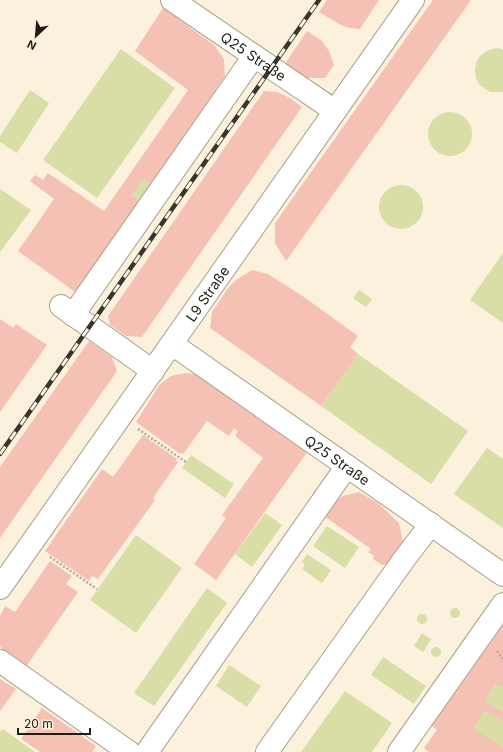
<svg xmlns="http://www.w3.org/2000/svg" width="503" height="752" viewBox="0 0 503 752" font-family="Inter,sans-serif">
	<style>
		.green { fill: #f6c1b5 }
		.building { fill: #d8dea6 }
		.lines { fill: none; stroke-linecap: round; stroke-linejoin: round }
		.minor-casing { stroke: #a89f8c; stroke-width: 24 }
		.path { stroke: #b2aa9b; stroke-width: 2.5; stroke-dasharray: 2 2; stroke-linecap: butt }
		.minor { stroke: #fff; stroke-width: 22 }
		.rail-casing { stroke: #39342c; stroke-width: 4.5 }
		.rail { stroke: #fbf1dd; stroke-width: 3; stroke-dasharray: 9; stroke-linecap: butt }
		.labels { text-anchor: middle; dominant-baseline: central; stroke-width: 3; stroke-linejoin: round; paint-order: stroke }
		.street-label { font-size: 14px; fill: #211d16; stroke: #fbf1dd }
	</style>
	<rect width="100%" height="100%" fill="#fbf1dd"/>
	<g class="green">
		<polygon points="327,0 379,0 360,29 349,28 341,25 319,12"/>
		<polygon points="433,0 471,0 286,261 275,243 275,223"/>
		<polygon points="163,8 214,45 224,59 225,76 151,184 143,179 132,196 140,201 75,292 18,251 54,199 30,181 35,175 43,180 48,173 104,211 188,90 135,51"/>
		<polygon points="307,31 322,41 329,51 334,65 325,78 306,78 284,65"/>
		<polygon points="264,91 277,92 290,98 302,107 142,337 126,336 110,325 108,316"/>
		<polygon points="252,270 268,274 304,297 358,336 350,347 358,354 321,406 210,328 212,312 228,288 236,280"/>
		<polygon points="0,319 13,328 16,324 47,345 0,412"/>
		<polygon points="89,341 112,357 117,371 0,538 0,467"/>
		<polygon points="185,373 197,374 308,451 216,580 194,564 226,518 222,515 263,458 235,436 238,431 234,428 229,436 207,421 183,454 181,453 180,454 136,422 160,384 171,376"/>
		<polygon points="143,435 177,459 176,461 178,462 153,498 155,500 98,579 92,576 89,581 45,551 102,469 113,477"/>
		<polygon points="359,492 378,503 399,523 403,542 401,556 393,563 382,565 373,559 374,556 368,552 371,549 321,514 326,506 343,496"/>
		<polygon points="50,561 72,576 66,584 78,592 25,668 4,653 0,646 0,616 5,606 15,612"/>
		<polygon points="503,619 503,752 429,752 424,748 437,730 428,723"/>
		<polygon points="0,679 16,689 0,711"/>
		<polygon points="42,708 96,746 92,752 40,752 21,739"/>
	</g>
	<g class="building">
		<polygon points="499,48 503,50 503,92 491,92 485,89 479,84 476,78 475,70 476,63 479,57 485,52 492,49"/>
		<polygon points="121,49 175,88 97,198 43,160"/>
		<polygon points="30,90 49,103 17,153 0,142 0,136"/>
		<circle cx="450" cy="134" r="22"/>
		<polygon points="143,179 151,184 140,201 132,196"/>
		<circle cx="401" cy="207" r="22"/>
		<polygon points="0,189 31,210 0,252"/>
		<polygon points="503,253 503,323 470,300"/>
		<polygon points="359,290 372,299 366,307 353,298"/>
		<polygon points="358,354 468,431 431,484 321,406"/>
		<polygon points="487,448 503,459 503,528 454,494"/>
		<polygon points="191,455 234,484 225,498 182,468"/>
		<polygon points="265,513 282,525 252,567 235,554"/>
		<polygon points="327,526 359,547 345,568 313,546"/>
		<polygon points="136,535 182,568 136,633 90,600"/>
		<polygon points="307,554 331,570 322,583 302,569 305,564 302,562"/>
		<polygon points="207,588 227,603 154,706 134,693"/>
		<circle cx="455" cy="613" r="5"/>
		<circle cx="422" cy="619" r="5"/>
		<polygon points="422,633 431,639 423,652 414,646"/>
		<circle cx="436" cy="652" r="5"/>
		<polygon points="383,657 426,686 414,704 371,675"/>
		<polygon points="229,665 261,686 247,707 216,686"/>
		<polygon points="495,683 503,687 503,712 485,702"/>
		<polygon points="345,691 392,723 372,752 301,752"/>
		<polygon points="484,710 503,721 503,747 473,729"/>
		<polygon points="3,729 35,752 0,752 0,732"/>
	</g>
	<g class="lines">
		<defs>
			<g id="minor">
				<path id="s1" d="M172 0 335 111"/>
				<polyline points="61,306 153,371"/>
				<polyline points="73,315 254,56"/>
				<path id="s2" d="M172 344 503 575"/>
				<path id="s3" d="M0 588 413 0"/>
				<polyline points="0,661 129,752"/>
				<polyline points="147,752 347,466"/>
				<polyline points="267,752 405,558 431,524"/>
				<polyline points="399,752 503,604"/>
			</g>
		</defs>
		<use href="#minor" class="minor-casing"/>
		<g class="path">
			<polyline points="138,429 186,462"/>
			<polyline points="50,557 97,589"/>
			<polyline points="497,651 503,659"/>
		</g>
		<use href="#minor" class="minor"/>
		<defs>
			<polyline id="rail" points="0,454 319,0"/>
		</defs>
		<use href="#rail" class="rail-casing"/>
		<use href="#rail" class="rail"/>
	</g>
	<g class="labels">
		<g class="street-label">
			<text stroke="none"><textPath href="#s1" startOffset="99">Q25 Straße</textPath></text>
			<text stroke="none"><textPath href="#s3" startOffset="360">L9 Straße</textPath></text>
			<text stroke="none"><textPath href="#s2" startOffset="202">Q25 Straße</textPath></text>
		</g>
	</g>
	<g transform="translate(36 36) rotate(206)" stroke="#fbf1dd" stroke-width="3" paint-order="stroke">
	<path d="M0-3L7 15L0 10L-7 15Z" fill="#211d16"/>
	<text y="-6" font-size="11" font-weight="bold" text-anchor="middle" fill="#211d16">N</text>
	</g>
	<path d="M18 728v6h72v-6" fill="none" stroke="#211d16" stroke-width="2"/>
	<text x="24" y="728" font-size="12" fill="#211d16" stroke="#fbf1dd" stroke-width="3" paint-order="stroke">20 m</text>
</svg>
